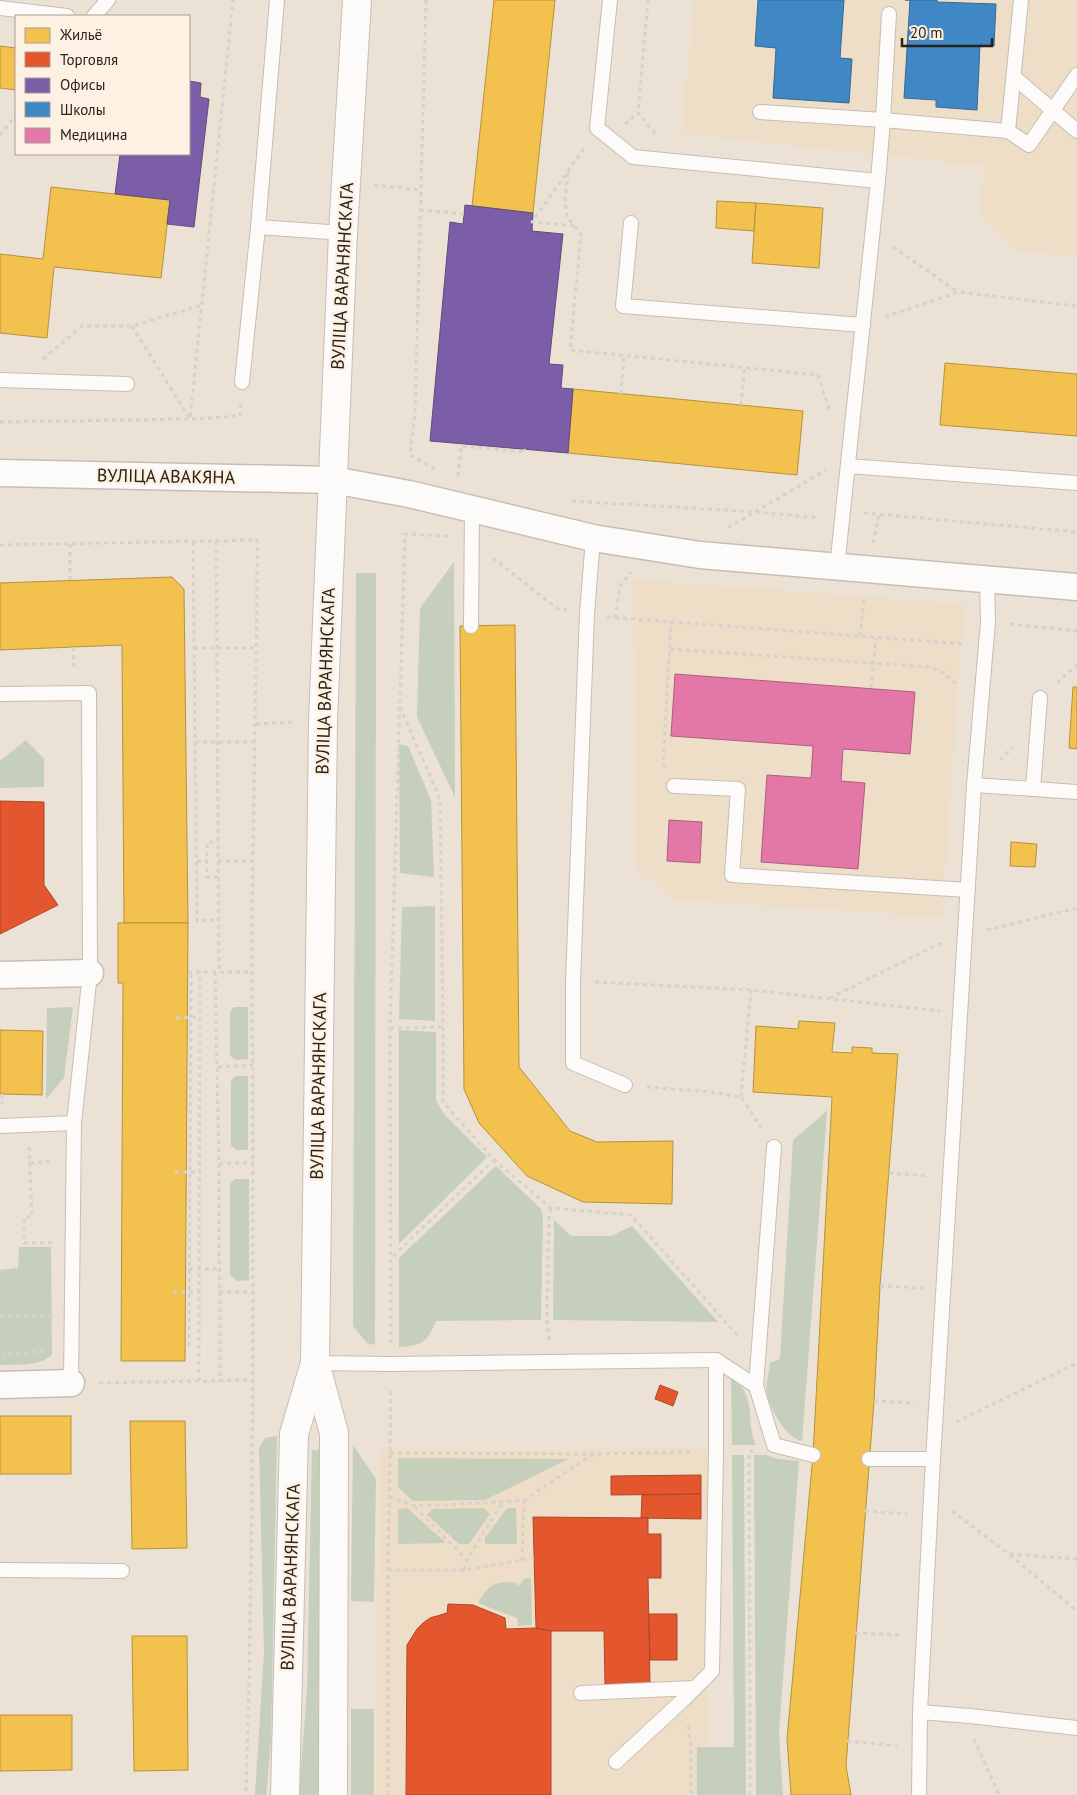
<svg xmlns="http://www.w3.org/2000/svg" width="1077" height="1795" viewBox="0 0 1077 1795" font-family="'PT Sans',sans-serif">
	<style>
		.built { fill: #eedec7 }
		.green { fill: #c6cebc }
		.homes { fill: #f2c14e; stroke: #b6913e }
		.shops { fill: #e4572e; stroke: #ac4728 }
		.offices { fill: #7b5ea7; stroke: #624c7c }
		.schools { fill: #3f88c5; stroke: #386991 }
		.health { fill: #e377a8; stroke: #ab5e7d }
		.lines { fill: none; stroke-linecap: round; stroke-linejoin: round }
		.service-casing { stroke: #c6beb3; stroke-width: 16 }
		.minor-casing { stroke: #c6beb3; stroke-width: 29 }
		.secondary-casing { stroke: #c6beb3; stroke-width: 30 }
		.path { stroke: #d5d2ce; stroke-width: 3; stroke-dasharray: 4 4; stroke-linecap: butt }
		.service { stroke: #fcfbf9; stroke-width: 14 }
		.minor { stroke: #fcfbf9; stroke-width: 26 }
		.secondary { stroke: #fcfbf9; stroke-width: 28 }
		.labels { text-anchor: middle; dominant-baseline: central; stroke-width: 5; stroke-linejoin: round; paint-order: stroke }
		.street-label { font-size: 18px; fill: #292219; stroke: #fdf1e3 }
	</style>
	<rect width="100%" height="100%" fill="#ebe2d5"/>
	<g class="built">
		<polygon points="694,0 1077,0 1077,257 1013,250 979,216 984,166 681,134"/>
		<polygon points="633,579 964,604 942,917 674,900 635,866"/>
		<polygon points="709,1448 708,1795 375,1795 379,1450"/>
	</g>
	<g class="green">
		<polygon points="454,562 455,797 417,717 420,608"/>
		<polygon points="356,573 376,573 375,1345 367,1343 353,1326"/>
		<polygon points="26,740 44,759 44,787 0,788 0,761"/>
		<polygon points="399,744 408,746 431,800 434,877 400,873"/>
		<polygon points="435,906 435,1021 399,1019 402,907"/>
		<polygon points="73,1007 64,1078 46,1099 47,1008"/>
		<polygon points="234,1007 248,1007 248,1059 236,1060 230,1056 230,1012"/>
		<polygon points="399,1030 436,1032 436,1100 443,1113 487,1157 399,1244"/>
		<polygon points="235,1076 248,1076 248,1150 237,1150 231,1146 231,1081"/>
		<path d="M827 1111 802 1441C786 1438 771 1410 767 1395 765 1386 769 1373 770 1363L780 1359 793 1140Z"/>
		<path d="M496 1166 541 1209 543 1219 541 1320 436 1321C426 1343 424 1345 399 1347V1258Z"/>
		<polygon points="235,1179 249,1179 249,1280 237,1281 230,1275 230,1184"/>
		<polygon points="554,1220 571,1236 611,1236 632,1226 718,1322 553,1320"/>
		<path d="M19 1247H51L52 1355C37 1367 18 1364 0 1365V1270L18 1268Z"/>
		<path d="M731 1378C735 1382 740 1385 743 1389 754 1406 747 1427 756 1445H732Z"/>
		<polygon points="277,1436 271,1742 266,1795 255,1795 264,1652 259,1448 265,1438"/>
		<polygon points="353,1445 376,1479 374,1602 351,1601"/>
		<polygon points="312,1450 319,1450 319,1795 299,1795 307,1691"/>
		<polygon points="732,1455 744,1455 746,1795 697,1795 697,1747 734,1747"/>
		<polygon points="754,1455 766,1455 778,1459 799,1461 779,1733 783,1795 756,1795"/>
		<polygon points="398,1458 568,1459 485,1500 413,1501 398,1487"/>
		<polygon points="407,1508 445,1542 444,1543 398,1544 398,1509"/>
		<polygon points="484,1508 490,1514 469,1544 459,1544 427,1515 432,1509"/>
		<polygon points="507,1508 516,1508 517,1544 485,1544 485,1538"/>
		<path d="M525 1578H531L532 1625 518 1626 517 1618 478 1603C488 1585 495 1580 517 1583L518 1587Z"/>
		<rect x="351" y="1709" width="23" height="86"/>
	</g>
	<g class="homes">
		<polygon points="494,0 555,0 533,213 472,206"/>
		<polygon points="0,46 16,48 16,90 0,88"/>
		<polygon points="51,187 170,200 161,278 54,267 47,338 0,333 0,254 43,259"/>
		<polygon points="717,201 756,203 754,231 716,228"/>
		<polygon points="756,203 823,208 819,268 752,263"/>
		<polygon points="945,363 1077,374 1077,436 940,425"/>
		<polygon points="573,389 803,411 797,475 568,453"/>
		<polygon points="172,577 184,589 188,923 124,923 122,645 0,650 0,583"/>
		<polygon points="515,625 519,1067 570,1131 597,1142 673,1141 672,1204 583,1202 527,1176 479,1123 464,1089 460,626"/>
		<polygon points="1073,687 1077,687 1077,749 1069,748"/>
		<polygon points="1011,842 1037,844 1035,867 1010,866"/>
		<polygon points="118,923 188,923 185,1361 121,1361 123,983 118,983"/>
		<polygon points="799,1021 835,1023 832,1052 852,1053 852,1047 872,1048 872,1053 898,1054 880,1286 874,1401 846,1766 851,1795 791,1795 787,1739 813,1455 832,1097 753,1092 756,1026 798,1029"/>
		<polygon points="0,1030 43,1031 42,1095 0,1094"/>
		<rect x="0" y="1416" width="71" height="58"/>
		<polygon points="130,1421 185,1421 187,1548 132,1549"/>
		<polygon points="132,1636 187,1636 188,1770 134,1771"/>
		<polygon points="0,1715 72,1715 72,1770 0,1771"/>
	</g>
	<g class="shops">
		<polygon points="0,801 44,802 44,885 58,905 0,934"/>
		<polygon points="660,1385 678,1392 673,1406 655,1399"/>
		<polygon points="701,1475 701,1494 611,1495 611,1476"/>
		<polygon points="701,1494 701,1519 641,1518 642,1495"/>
		<polygon points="533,1517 648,1518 648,1534 661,1534 661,1578 648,1578 650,1683 605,1684 604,1631 551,1631 536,1628"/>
		<polygon points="448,1604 473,1605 505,1618 506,1629 535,1628 551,1631 551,1795 406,1795 407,1645 417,1629 423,1623 430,1618 447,1613"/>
		<polygon points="649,1614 677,1614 677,1660 650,1660"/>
	</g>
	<g class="offices">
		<polygon points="189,81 201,83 200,97 209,99 194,227 167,224 170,200 115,194 120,154 189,154"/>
		<polygon points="465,205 533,213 532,231 563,234 549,364 563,365 561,388 573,389 568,453 430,441 450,222 463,224"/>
	</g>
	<g class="schools">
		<polygon points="758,0 844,0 840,58 852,59 849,103 773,98 776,48 755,46"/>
		<polygon points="905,0 937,0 937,2 996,4 994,46 980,45 977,110 936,107 936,100 904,98 910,0"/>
	</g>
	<g class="health">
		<polygon points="675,674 915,692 910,754 843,749 841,781 865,783 858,869 761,862 767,775 811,778 813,746 671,736"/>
		<polygon points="669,820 702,822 700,863 667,861"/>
	</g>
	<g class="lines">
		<defs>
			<g id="service">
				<polyline points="610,0 597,128 633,157 878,181 837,567"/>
				<polyline points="0,8 67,16"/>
				<polyline points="94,16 108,0"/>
				<polyline points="1014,77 1077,131"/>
				<polyline points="760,112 883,120 889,14"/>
				<polyline points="1008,131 1029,145 1077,75"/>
				<polyline points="878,181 883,120 1008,131 1021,0"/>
				<polyline points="631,223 623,306 863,325"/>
				<polyline points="258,227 343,233"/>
				<polyline points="0,380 127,384"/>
				<polyline points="242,382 258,227 277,0"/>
				<polyline points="848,466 1077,483"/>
				<polyline points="593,538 587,614 573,981 573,1063 625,1085"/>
				<polyline points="471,626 472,509"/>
				<polyline points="0,694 89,693 90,973 74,1123 71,1383"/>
				<polyline points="974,785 1077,792"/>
				<polyline points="674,786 738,789 732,875 968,890"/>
				<polyline points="1033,789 1040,698"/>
				<polyline points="0,1126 74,1123"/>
				<polyline points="315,1363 391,1364 716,1360"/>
				<polyline points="756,1386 774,1147"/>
				<polyline points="869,1459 933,1459"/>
				<polyline points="0,1570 122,1571"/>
				<polyline points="581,1693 695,1688"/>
				<polyline points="920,1712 970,1716 1077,1728"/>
				<polyline points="616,1762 684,1699 712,1671 716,1452 716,1360 756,1386 774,1445 813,1455"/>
				<polyline points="919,1795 920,1712 933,1459 974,785 988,622 987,580"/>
			</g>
			<g id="minor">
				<polyline points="0,473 333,480 409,494 593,538 700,555 1077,587"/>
				<polyline points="0,975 90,973"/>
				<polyline points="0,1385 71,1383"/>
			</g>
			<g id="secondary">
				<polyline points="315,1363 334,1433 333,1795"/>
				<polyline points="285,1795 294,1434 315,1363 323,721 343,233 357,0"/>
			</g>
		</defs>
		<use href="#service" class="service-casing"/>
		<use href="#minor" class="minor-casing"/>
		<use href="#secondary" class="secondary-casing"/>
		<g class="path">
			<polyline points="426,0 415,412 410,455 435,469"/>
			<polyline points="648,0 638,113 658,137"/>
			<polyline points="625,124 638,113"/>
			<polyline points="0,135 16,115"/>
			<polyline points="568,173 565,199 567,217 581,234 570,350 818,375 830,412"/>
			<polyline points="374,185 420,190"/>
			<polyline points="420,210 464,214"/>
			<polyline points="574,226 532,222 585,147"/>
			<polyline points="893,247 958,292"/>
			<polyline points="885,317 958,292 1077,306"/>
			<polyline points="132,326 190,419 233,0"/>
			<polyline points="43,359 82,326 132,326 202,305"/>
			<polyline points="621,394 624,355"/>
			<polyline points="741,405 745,366"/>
			<polyline points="0,422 190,419 240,416 241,403"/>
			<polyline points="458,476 461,446 525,452 524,449"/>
			<polyline points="572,501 756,512 820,518"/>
			<polyline points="864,513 1077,532"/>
			<polyline points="728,528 826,470"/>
			<polyline points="216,541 219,972"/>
			<polyline points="193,542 197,921 219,920"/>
			<polyline points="873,543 879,514"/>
			<polyline points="70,544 70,580"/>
			<path d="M0 545 257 540C257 685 252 830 252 975 254 1248 254 1522 246 1795"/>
			<polyline points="493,558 558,609 567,610"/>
			<polyline points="607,617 965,644"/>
			<polyline points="615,618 620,586 631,572"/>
			<polyline points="1010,624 1077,631"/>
			<polyline points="860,636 864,596"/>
			<polyline points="73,647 74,671"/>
			<polyline points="194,648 257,648"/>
			<polyline points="670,649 931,667 945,674 959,686"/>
			<polyline points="1057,683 1077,665"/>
			<polyline points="871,688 876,638"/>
			<polyline points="400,707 440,799 443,1027 443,1102 494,1160 551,1208 631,1215 737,1335"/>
			<polyline points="256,724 295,722"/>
			<polyline points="195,742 255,742"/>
			<polyline points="1000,760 1013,747"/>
			<polyline points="665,767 663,763 671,621"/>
			<polyline points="197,861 207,861"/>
			<polyline points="218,861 254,861"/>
			<polyline points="218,877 207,877 207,842 218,842"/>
			<polyline points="987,930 1077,908"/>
			<polyline points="188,972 252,972"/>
			<polyline points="215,972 219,1164 220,1381"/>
			<polyline points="595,982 751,990 940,1011"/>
			<polyline points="830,998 943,942"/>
			<polyline points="176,1018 200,1017"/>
			<polyline points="390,1028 443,1027"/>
			<polyline points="218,1067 253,1065"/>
			<polyline points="647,1087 712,1092 741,1097 762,1129"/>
			<polyline points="2,1094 2,1104"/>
			<polyline points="741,1097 751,990"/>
			<polyline points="29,1147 32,1217 24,1217 24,1243 52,1243"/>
			<polyline points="30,1163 52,1161"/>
			<polyline points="219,1164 254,1162"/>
			<polyline points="175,1172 199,1172"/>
			<polyline points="889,1173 928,1176"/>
			<polyline points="393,1256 494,1160"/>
			<polyline points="189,1269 219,1269"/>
			<polyline points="880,1286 923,1288"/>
			<polyline points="173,1292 199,1292"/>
			<polyline points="219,1292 253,1292"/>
			<polyline points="0,1316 50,1316"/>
			<polyline points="549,1340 547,1318 549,1216 551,1208"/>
			<polyline points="391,1343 390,1028 405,534 449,536"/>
			<polyline points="189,1346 191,972"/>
			<polyline points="3,1357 3,1354 49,1351"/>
			<polyline points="199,1381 200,972"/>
			<polyline points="99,1383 252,1380"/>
			<polyline points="874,1401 915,1403"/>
			<polyline points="956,1422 1077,1363"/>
			<polyline points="390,1453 594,1454 695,1452"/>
			<polyline points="389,1497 415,1506 502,1502 524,1500 593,1454"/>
			<polyline points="415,1507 467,1560"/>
			<polyline points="865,1511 907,1514"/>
			<polyline points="952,1511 1009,1554 1077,1559"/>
			<polyline points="1010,1555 1077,1611"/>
			<polyline points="522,1560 524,1500"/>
			<polyline points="388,1570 464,1570 534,1558"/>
			<polyline points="464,1570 467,1560 502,1503"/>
			<polyline points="855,1633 902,1635"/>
			<polyline points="688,1726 691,1746 691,1795"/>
			<polyline points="974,1739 999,1795"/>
			<polyline points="847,1741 897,1746"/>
			<polyline points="388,1795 388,1570 391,1387"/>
			<polyline points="750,1795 749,1452 753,1451"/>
		</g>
		<use href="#service" class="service"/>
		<use href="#minor" class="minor"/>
		<use href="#secondary" class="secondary"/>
	</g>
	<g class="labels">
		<g class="street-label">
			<text transform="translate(342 276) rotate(-87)">ВУЛІЦА ВАРАНЯНСКАГА</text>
			<text transform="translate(166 476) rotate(1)">ВУЛІЦА АВАКЯНА</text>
			<text transform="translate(325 681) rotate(-88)">ВУЛІЦА ВАРАНЯНСКАГА</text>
			<text transform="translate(318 1086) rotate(-89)">ВУЛІЦА ВАРАНЯНСКАГА</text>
			<text transform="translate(290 1577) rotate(-88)">ВУЛІЦА ВАРАНЯНСКАГА</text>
		</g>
	</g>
	<rect x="15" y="15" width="175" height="140" fill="#fdf1e3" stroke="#a89e92"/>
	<rect x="25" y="28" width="25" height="15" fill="#f2c14e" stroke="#a89e92"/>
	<text x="60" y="40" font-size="15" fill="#292219">Жильё</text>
	<rect x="25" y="52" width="25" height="15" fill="#e4572e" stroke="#a89e92"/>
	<text x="60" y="65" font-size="15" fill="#292219">Торговля</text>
	<rect x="25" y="78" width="25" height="15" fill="#7b5ea7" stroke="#a89e92"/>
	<text x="60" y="90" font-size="15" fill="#292219">Офисы</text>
	<rect x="25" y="102" width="25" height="15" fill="#3f88c5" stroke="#a89e92"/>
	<text x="60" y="115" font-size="15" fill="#292219">Школы</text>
	<rect x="25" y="128" width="25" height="15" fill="#e377a8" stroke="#a89e92"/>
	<text x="60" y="140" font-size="15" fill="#292219">Медицина</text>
	<path d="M902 38v8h90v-8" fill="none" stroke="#292219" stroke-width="2.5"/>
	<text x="910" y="38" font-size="15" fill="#292219" stroke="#fdf1e3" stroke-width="4" paint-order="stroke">20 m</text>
</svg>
